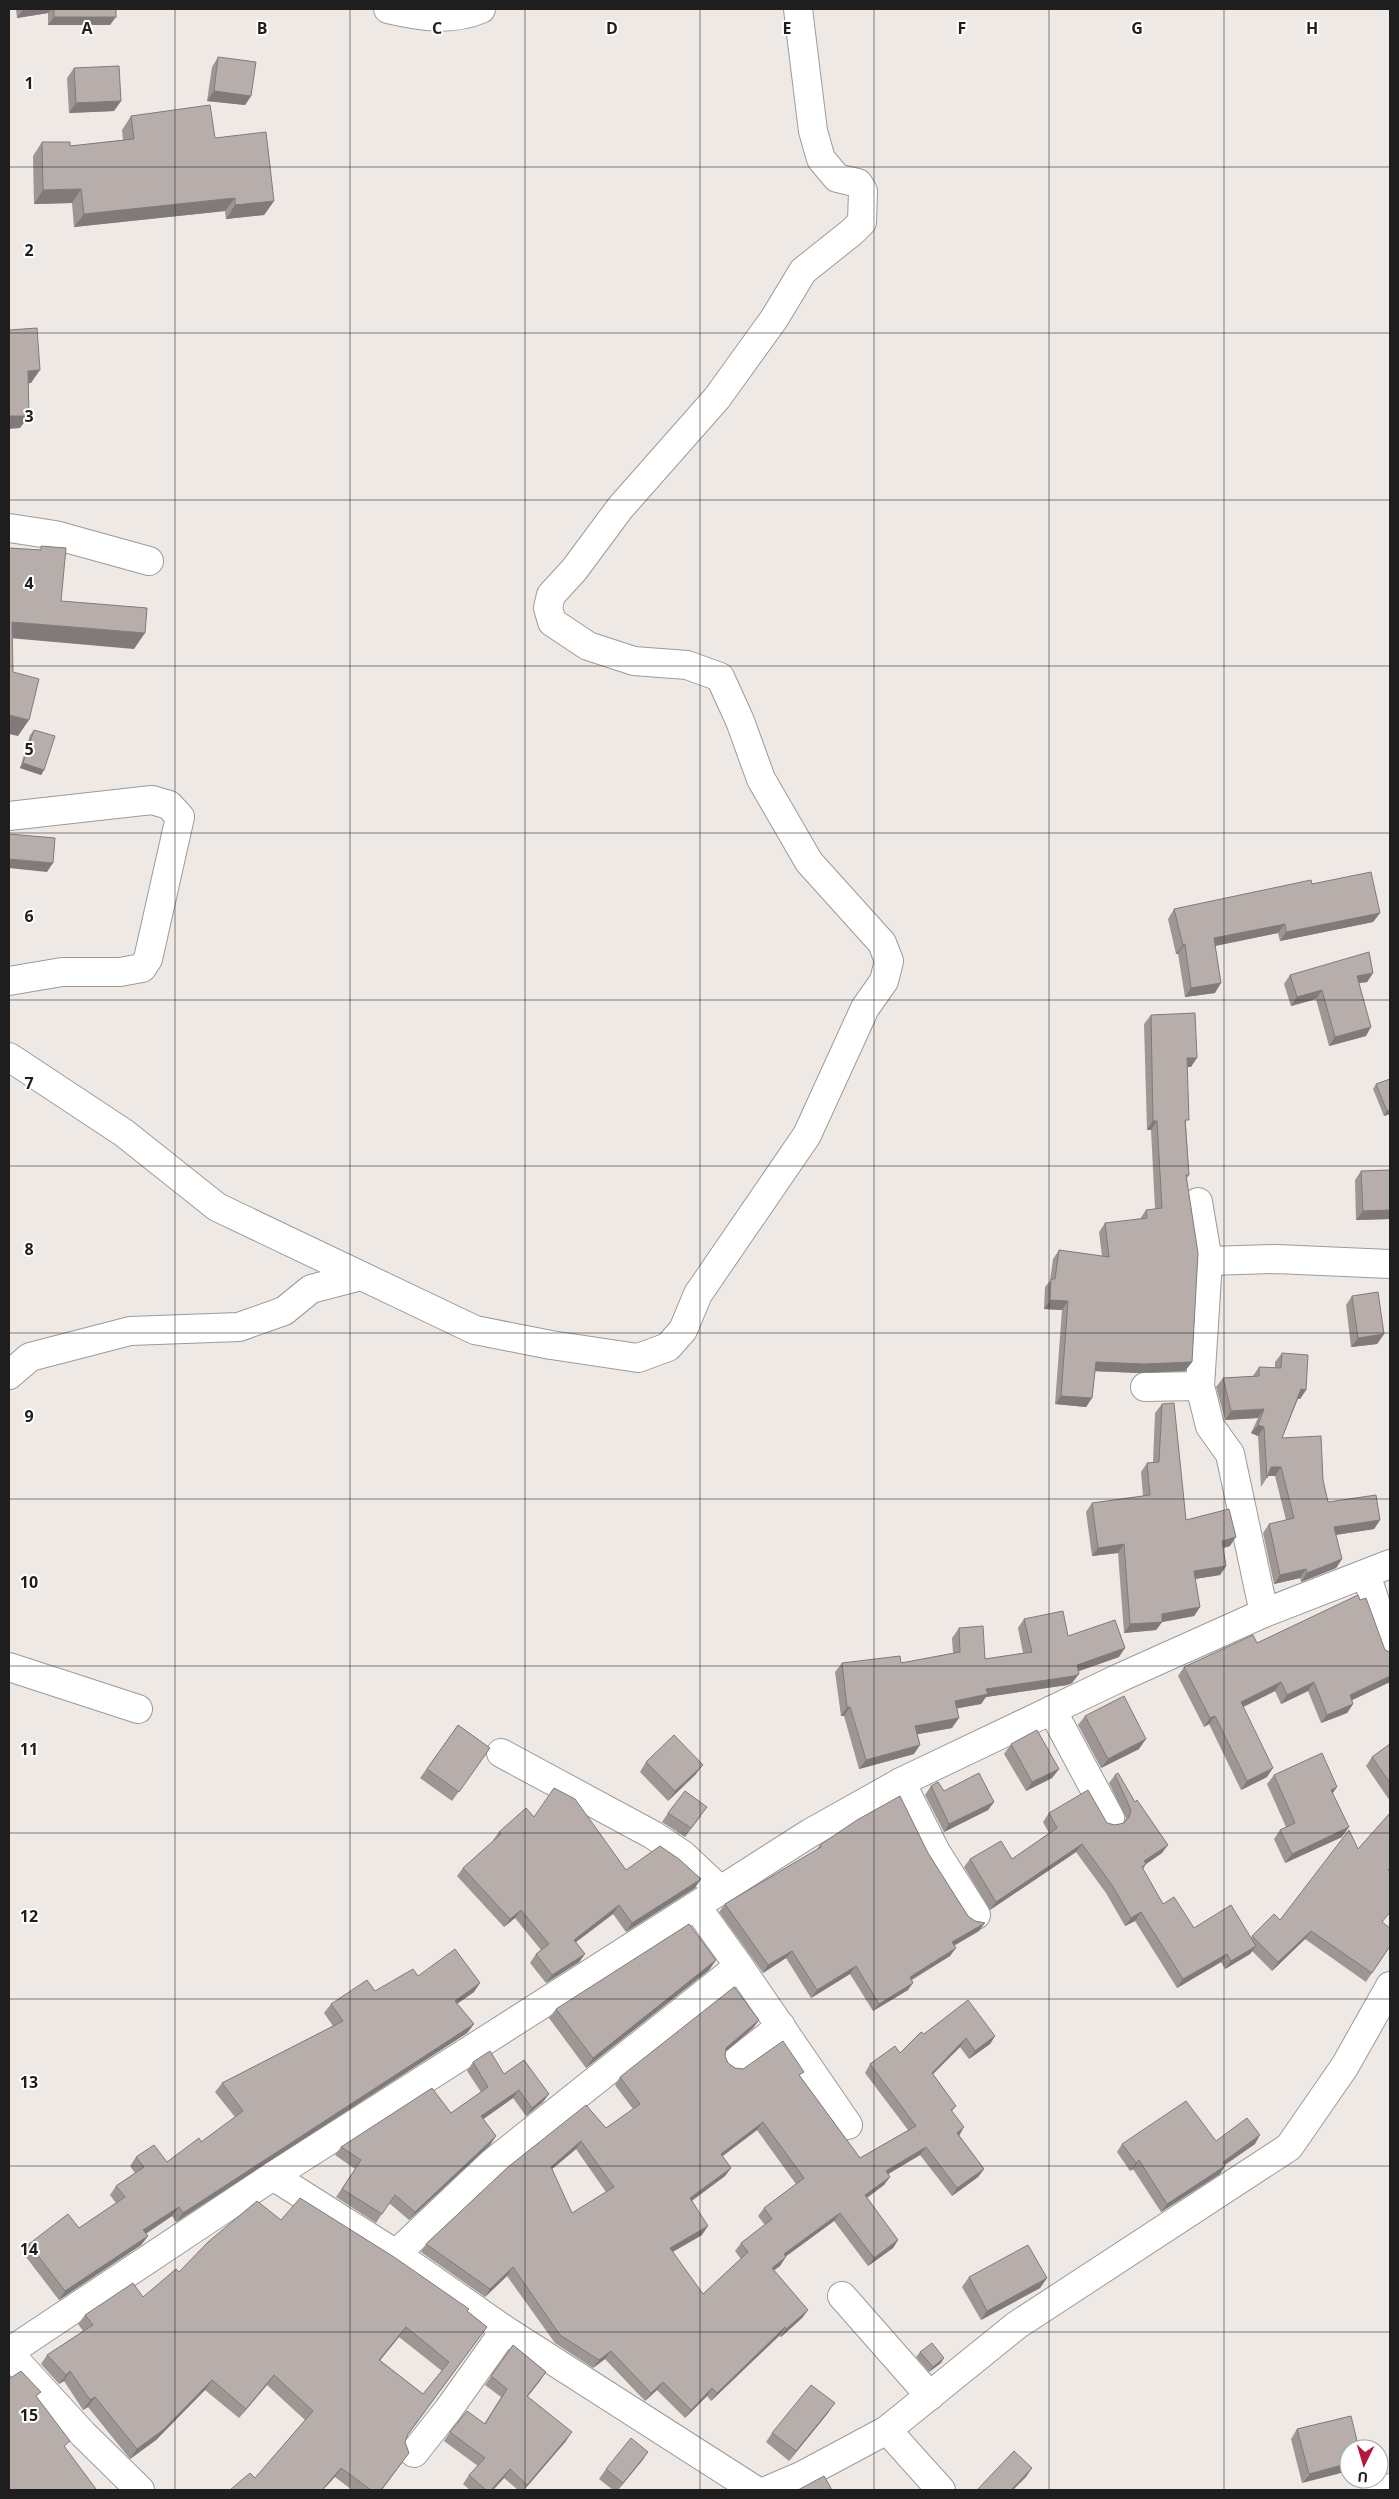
<svg xmlns="http://www.w3.org/2000/svg" width="1399" height="2499" viewBox="0 0 1399 2499" font-family="'Open Sans',sans-serif">
	<style>
		.lines { fill: none; stroke-linecap: round; stroke-linejoin: round }
		.minor-casing { stroke: #9b9b9b; stroke-width: 30 }
		.minor { stroke: #fff; stroke-width: 28 }
		.wall { fill: #9d9693; fill-rule: evenodd }
		.shaded-wall { fill: #807a78 }
		.building { fill: #b7aeab; stroke: #807a78; fill-rule: evenodd }
		.grid { fill: none; stroke: #1e1e1e; stroke-width: 1; stroke-opacity: 0.55 }
		.grid-label { font-size: 16px; text-anchor: middle; font-weight: bold; fill: #1e1e1e; stroke: #fff; stroke-width: 4; stroke-linejoin: round; paint-order: stroke }
	</style>
	<rect width="100%" height="100%" fill="#eee9e5"/>
	<g class="lines">
		<defs>
			<g id="minor">
				<path d="M388 9C419 16 450 22 481 9"/>
				<polyline points="9,528 55,535 149,561"/>
				<polyline points="9,816 152,800 169,805 180,817 148,959 142,968 120,972 62,972 9,981"/>
				<polyline points="9,1057 124,1133 217,1207 475,1330 551,1345 638,1358 668,1347 683,1330 698,1294 807,1135 865,1008 884,981 889,961 882,943 809,862 761,779 740,721 720,677 687,665 634,661 588,646 552,622 548,608 551,595 574,570 620,508 717,398 774,319 803,271 852,232 862,222 863,191 858,183 837,178 821,159 813,131 798,9"/>
				<polyline points="1198,1202 1208,1261 1200,1386 1210,1426 1230,1454 1264,1613"/>
				<polyline points="1208,1261 1276,1259 1390,1264"/>
				<polyline points="9,1375 30,1357 130,1331 239,1327 284,1311 311,1289 361,1276"/>
				<polyline points="1145,1387 1200,1386"/>
				<polyline points="1366,1574 1390,1647"/>
				<polyline points="9,1667 138,1709"/>
				<polyline points="1052,1710 1110,1818"/>
				<polyline points="501,1753 653,1835 683,1855 719,1889"/>
				<polyline points="901,1782 936,1852 976,1915"/>
				<polyline points="739,1966 848,2125"/>
				<polyline points="735,2062 781,2026"/>
				<polyline points="273,2176 396,2254 505,2330 755,2490"/>
				<polyline points="396,2254 492,2163 739,1966 696,1906"/>
				<polyline points="842,2296 930,2396"/>
				<polyline points="9,2352 273,2176 810,1833 901,1782 1119,1678 1264,1613 1390,1564"/>
				<polyline points="9,2353 83,2434 140,2490"/>
				<polyline points="887,2430 941,2490"/>
				<polyline points="414,2453 448,2410 505,2330"/>
				<polyline points="768,2490 803,2475 887,2430 1017,2325 1289,2147 1345,2066 1390,1986"/>
				<polyline points="1376,2490 1390,2488"/>
			</g>
		</defs>
		<use href="#minor" class="minor-casing"/>
		<use href="#minor" class="minor"/>
	</g>
	<g class="wall">
		<polygon points="16,9 116,9 110,25 48,25 48,13 17,18"/>
		<polygon points="218,57 251,96 245,105 207,101 212,67"/>
		<polygon points="74,68 121,101 114,111 69,113 67,78"/>
		<polygon points="131,116 215,138 274,201 264,215 226,219 225,211 74,227 72,203 34,204 33,156 42,142 70,146 123,140 122,130"/>
		<polygon points="34,730 44,770 41,775 20,768 30,735"/>
		<polygon points="1312,884 1380,913 1373,922 1280,941 1278,933 1216,946 1215,993 1185,997 1178,954 1176,954 1168,919 1174,909"/>
		<polygon points="1373,973 1367,982 1359,983 1366,1036 1329,1046 1316,999 1291,1006 1284,984 1290,975"/>
		<polygon points="1151,1015 1191,1067 1187,1067 1186,1125 1189,1175 1187,1178 1192,1362 1185,1371 1139,1373 1095,1371 1092,1398 1086,1407 1055,1404 1062,1310 1044,1309 1045,1287 1050,1281 1053,1259 1059,1250 1102,1256 1099,1232 1105,1223 1140,1219 1146,1210 1155,1209 1151,1130 1147,1130 1144,1024"/>
		<polygon points="1390,1079 1390,1114 1384,1116 1373,1089 1376,1084"/>
		<polygon points="1390,1170 1390,1219 1356,1220 1355,1180 1361,1171"/>
		<polygon points="1352,1296 1384,1334 1377,1344 1351,1347 1346,1305"/>
		<polygon points="1282,1353 1306,1390 1300,1399 1298,1399 1282,1438 1323,1480 1328,1502 1380,1520 1374,1529 1336,1535 1342,1559 1336,1568 1301,1582 1300,1578 1274,1584 1263,1533 1269,1524 1286,1520 1275,1476 1268,1476 1261,1487 1258,1436 1251,1433 1258,1418 1225,1420 1216,1387 1223,1378 1253,1376 1259,1367 1275,1368 1275,1362"/>
		<polygon points="1162,1404 1186,1520 1230,1546 1223,1548 1226,1566 1220,1575 1195,1579 1200,1607 1194,1616 1162,1622 1156,1630 1124,1633 1118,1553 1092,1556 1086,1512 1092,1503 1143,1496 1141,1472 1147,1463 1153,1463 1155,1413"/>
		<polygon points="1024,1619 1119,1657 1078,1671 1072,1683 1067,1685 986,1697 981,1704 957,1708 952,1728 917,1734 914,1754 859,1769 844,1716 841,1716 835,1672 842,1663 901,1663 953,1653 952,1638 959,1628 985,1659 1023,1653 1018,1628"/>
		<polygon points="1257,1643 1385,1650 1390,1652 1390,1682 1352,1700 1353,1704 1347,1713 1321,1723 1308,1691 1281,1704 1275,1691 1243,1707 1267,1777 1241,1790 1209,1724 1204,1727 1178,1676 1184,1667"/>
		<polygon points="1085,1716 1139,1749 1101,1768 1078,1725"/>
		<polygon points="458,1725 490,1748 452,1801 420,1778"/>
		<polygon points="1011,1744 1059,1769 1052,1778 1026,1791 1004,1754"/>
		<polygon points="1390,1744 1390,1801 1366,1766 1372,1757"/>
		<polygon points="646,1762 696,1774 668,1801 640,1772"/>
		<polygon points="1115,1775 1162,1853 1146,1864 1143,1869 1163,1904 1194,1928 1251,1938 1252,1936 1280,1920 1358,1849 1390,1813 1390,1869 1389,1871 1382,1923 1390,1946 1366,1982 1305,1939 1272,1971 1252,1951 1250,1954 1225,1969 1221,1962 1177,1988 1135,1921 1125,1926 1106,1893 1076,1852 990,1910 964,1867 970,1859 1012,1859 1049,1833 1043,1822 1049,1813 1107,1823 1115,1825 1124,1823 1126,1818 1109,1783"/>
		<polygon points="1274,1775 1332,1794 1342,1837 1285,1863 1274,1839 1280,1830 1286,1827 1267,1784"/>
		<polygon points="931,1786 944,1791 994,1802 988,1810 944,1832 925,1795"/>
		<polygon points="668,1813 701,1816 685,1837 662,1822"/>
		<polygon points="534,1817 626,1870 695,1888 626,1932 613,1914 576,1942 585,1954 579,1962 546,1983 530,1963 536,1954 541,1950 515,1918 504,1927 457,1876 463,1868 493,1841 493,1840 499,1832"/>
		<polygon points="820,1845 928,1853 968,1916 979,1931 954,1946 950,1956 912,1980 908,1990 873,2011 850,1974 811,1998 786,1958 763,1973 719,1912 725,1904 816,1850"/>
		<polygon points="716,1960 709,1970 586,2068 549,2018 556,2009"/>
		<polygon points="418,1976 474,1992 457,2004 474,2024 467,2033 176,2222 172,2216 146,2234 148,2236 141,2245 59,2300 23,2253 29,2244 79,2228 116,2203 110,2195 116,2186 135,2173 130,2166 136,2157 167,2162 201,2142 235,2117 215,2092 222,2083 333,2026 324,2013 331,2004 375,1991"/>
		<path d="M759 2020 753 2028 726 2051 725 2056 728 2063 735 2068 800 2076 860 2158 908 2130 865 2073 870 2064 900 2053 924 2034 995 2036 990 2044 969 2059 960 2047 933 2074 956 2106 952 2111 959 2135 984 2169 978 2177 952 2196 920 2155 888 2174 884 2185 867 2198 898 2240 893 2248 868 2266 834 2221 785 2257 780 2266 774 2270 808 2310 802 2318 781 2337 779 2336 711 2401 707 2396 685 2418 657 2390 645 2401 605 2359 593 2368 555 2343 507 2276 485 2297 421 2252 426 2244 508 2167 606 2128 633 2109 615 2085 620 2077ZM757 2130 796 2184 764 2208 758 2216 765 2225 741 2243 735 2251 741 2259 703 2294 672 2252 702 2235 692 2201 725 2176 731 2168 722 2156ZM576 2149 606 2192 572 2213 552 2169Z"/>
		<polygon points="473,2062 504,2074 543,2102 526,2116 513,2098 483,2119 496,2136 490,2145 409,2220 389,2203 376,2223 336,2197 355,2169 335,2155 341,2147 451,2113 481,2092 467,2071"/>
		<polygon points="1216,2141 1255,2144 1225,2165 1220,2174 1161,2212 1133,2169 1130,2171 1117,2152 1122,2144"/>
		<path d="M281 2220 469 2309 467 2311 487 2327 408 2435 405 2442 402 2463 382 2490H352L335 2477 255 2478 305 2420 267 2385 239 2418 205 2390 156 2440 130 2459 88 2407 83 2410 64 2381 59 2384 41 2364 47 2355 83 2331 78 2324 85 2315 143 2297 179 2272ZM399 2337 442 2371 423 2394 380 2360Z"/>
		<polygon points="969,2277 1047,2278 1040,2288 981,2320 962,2287"/>
		<polygon points="513,2345 546,2372 527,2397 566,2441 524,2490 518,2490 504,2478 493,2490 470,2490 463,2484 469,2475 478,2466 444,2441 450,2432 484,2424 501,2397 485,2385"/>
		<polygon points="920,2352 941,2363 929,2372 916,2357"/>
		<polygon points="828,2413 789,2461 766,2442 772,2433"/>
		<polygon points="1351,2416 1302,2483 1291,2439 1297,2429"/>
		<polygon points="648,2452 618,2490 613,2490 599,2479 606,2469"/>
	</g>
	<g class="shaded-wall">
		<polygon points="23,9 52,9 48,13 17,18"/>
		<polygon points="54,17 116,17 110,25 48,25"/>
		<polygon points="214,91 251,96 245,105 207,101"/>
		<polygon points="121,101 114,111 69,113 76,103"/>
		<polygon points="81,189 72,203 34,204 43,190"/>
		<polygon points="235,198 225,211 74,227 84,214"/>
		<polygon points="274,201 264,215 226,219 235,205"/>
		<polygon points="40,370 31,383 19,384 28,371"/>
		<polygon points="9,416 29,416 20,428 9,429"/>
		<polygon points="12,622 145,633 134,649 9,638"/>
		<polygon points="9,715 29,720 18,736 9,734"/>
		<polygon points="23,763 44,770 41,775 20,768"/>
		<polygon points="9,859 53,863 47,872 9,868"/>
		<polygon points="1380,913 1373,922 1280,941 1286,932"/>
		<polygon points="1285,924 1278,933 1208,947 1214,938"/>
		<polygon points="1185,944 1178,954 1176,954 1183,945"/>
		<polygon points="1373,973 1367,982 1351,984 1357,976"/>
		<polygon points="1221,983 1215,993 1185,997 1191,988"/>
		<polygon points="1322,990 1316,999 1291,1006 1297,997"/>
		<polygon points="1371,1027 1366,1036 1329,1046 1335,1037"/>
		<polygon points="1187,1058 1197,1058 1191,1067 1181,1067"/>
		<polygon points="1390,1110 1390,1114 1384,1116 1387,1111"/>
		<polygon points="1153,1121 1157,1121 1151,1130 1147,1130"/>
		<polygon points="1390,1210 1390,1219 1356,1220 1363,1211"/>
		<polygon points="1050,1300 1068,1301 1062,1310 1044,1309"/>
		<polygon points="1384,1334 1377,1344 1351,1347 1358,1338"/>
		<polygon points="1096,1362 1192,1362 1185,1371 1139,1373 1090,1371"/>
		<polygon points="1301,1389 1306,1390 1300,1399 1295,1398"/>
		<polygon points="1061,1396 1092,1398 1086,1407 1055,1404"/>
		<polygon points="1264,1409 1258,1418 1225,1420 1231,1411"/>
		<polygon points="1258,1425 1264,1427 1258,1436 1251,1433"/>
		<polygon points="1271,1467 1281,1467 1275,1476 1267,1476"/>
		<polygon points="1380,1520 1374,1529 1328,1536 1334,1527"/>
		<polygon points="1236,1537 1230,1546 1216,1550 1222,1541"/>
		<polygon points="1124,1544 1118,1553 1092,1556 1098,1548"/>
		<polygon points="1342,1559 1336,1568 1301,1582 1307,1573"/>
		<polygon points="1226,1566 1220,1575 1188,1580 1194,1571"/>
		<polygon points="1306,1569 1300,1578 1274,1584 1280,1575"/>
		<polygon points="1200,1607 1194,1616 1162,1622 1156,1630 1124,1633 1130,1624 1162,1614"/>
		<polygon points="1125,1648 1119,1657 1071,1674 1077,1665"/>
		<polygon points="1079,1674 1072,1683 1067,1685 986,1697 981,1704 949,1710 955,1701 986,1689"/>
		<polygon points="1390,1676 1390,1682 1344,1704 1350,1695"/>
		<polygon points="1281,1682 1275,1691 1235,1711 1241,1702"/>
		<polygon points="1314,1682 1308,1691 1281,1704 1287,1695"/>
		<polygon points="1353,1704 1347,1713 1321,1723 1327,1715"/>
		<polygon points="847,1707 850,1707 844,1716 841,1716"/>
		<polygon points="1215,1716 1209,1724 1204,1727 1210,1718"/>
		<polygon points="959,1718 952,1728 908,1736 915,1726"/>
		<polygon points="1146,1739 1139,1749 1101,1768 1108,1759"/>
		<polygon points="920,1745 914,1754 859,1769 866,1760"/>
		<polygon points="703,1765 696,1774 668,1801 675,1791"/>
		<polygon points="1273,1768 1267,1777 1241,1790 1247,1781"/>
		<polygon points="1059,1769 1052,1778 1026,1791 1032,1782"/>
		<polygon points="1337,1787 1331,1796 1331,1790"/>
		<polygon points="994,1802 988,1810 944,1832 949,1824"/>
		<polygon points="1349,1827 1342,1837 1285,1863 1292,1854"/>
		<polygon points="1082,1844 1076,1852 990,1910 996,1902"/>
		<polygon points="1168,1845 1162,1853 1146,1864 1140,1872 1144,1861"/>
		<polygon points="701,1879 695,1888 626,1932 632,1923"/>
		<polygon points="619,1905 613,1914 568,1948 574,1940"/>
		<polygon points="521,1910 515,1918 504,1927 510,1919"/>
		<polygon points="1141,1912 1135,1921 1125,1926 1131,1918"/>
		<polygon points="985,1923 979,1931 946,1950 952,1942"/>
		<polygon points="1311,1931 1305,1939 1272,1971 1278,1962"/>
		<polygon points="1256,1946 1250,1954 1225,1969 1231,1961"/>
		<polygon points="956,1948 950,1956 904,1984 910,1977"/>
		<polygon points="792,1951 786,1958 763,1973 768,1965"/>
		<polygon points="585,1954 579,1962 546,1983 552,1975"/>
		<polygon points="1227,1954 1221,1962 1177,1988 1183,1979"/>
		<polygon points="716,1960 709,1970 586,2068 593,2058"/>
		<polygon points="856,1966 850,1974 811,1998 817,1990"/>
		<polygon points="480,1983 474,1992 448,2010 455,2001"/>
		<polygon points="913,1983 908,1990 873,2011 879,2004"/>
		<polygon points="759,2020 753,2028 721,2056 726,2048"/>
		<polygon points="474,2024 467,2033 176,2222 183,2213"/>
		<polygon points="995,2036 990,2044 969,2059 975,2051"/>
		<polygon points="966,2038 960,2047 926,2081 932,2073"/>
		<polygon points="519,2090 513,2098 475,2125 481,2116"/>
		<polygon points="549,2094 543,2102 526,2116 532,2108"/>
		<polygon points="763,2122 757,2130 715,2162 721,2154"/>
		<polygon points="964,2127 959,2136 957,2133"/>
		<polygon points="1260,2135 1255,2144 1217,2170 1223,2162"/>
		<polygon points="496,2136 490,2145 409,2220 415,2212"/>
		<polygon points="581,2141 576,2149 545,2175 551,2167"/>
		<polygon points="926,2147 920,2155 880,2179 886,2171"/>
		<polygon points="1139,2160 1133,2169 1130,2171 1136,2163"/>
		<polygon points="1225,2166 1220,2174 1161,2212 1167,2204"/>
		<polygon points="731,2168 725,2176 684,2206 690,2198"/>
		<polygon points="984,2169 978,2177 952,2196 957,2188"/>
		<polygon points="890,2177 884,2185 859,2203 865,2195"/>
		<polygon points="179,2207 172,2216 137,2239 143,2230"/>
		<polygon points="840,2213 834,2221 778,2262 784,2254"/>
		<polygon points="708,2226 702,2235 664,2257 670,2248"/>
		<polygon points="148,2236 141,2245 59,2300 65,2291"/>
		<polygon points="898,2240 893,2248 868,2266 874,2258"/>
		<polygon points="786,2257 780,2266 766,2276 772,2268"/>
		<polygon points="513,2267 507,2276 485,2297 490,2289"/>
		<polygon points="1047,2278 1040,2288 981,2320 987,2311"/>
		<polygon points="808,2310 802,2318 781,2337 786,2329"/>
		<polygon points="406,2327 399,2337 373,2369 379,2360"/>
		<polygon points="785,2327 779,2336 711,2401 717,2393"/>
		<polygon points="611,2351 605,2359 593,2368 599,2360"/>
		<polygon points="944,2358 941,2363 929,2372 933,2367"/>
		<polygon points="70,2371 64,2381 59,2384 66,2375"/>
		<polygon points="546,2372 540,2381 521,2405 527,2396"/>
		<polygon points="274,2375 267,2385 239,2418 246,2409"/>
		<polygon points="212,2380 205,2390 156,2440 130,2459 137,2449"/>
		<polygon points="663,2382 657,2390 645,2401 651,2393"/>
		<polygon points="712,2388 707,2396 685,2418 691,2410"/>
		<polygon points="95,2397 88,2407 83,2410 90,2400"/>
		<polygon points="835,2403 828,2413 789,2461 796,2451"/>
		<polygon points="572,2432 566,2441 524,2490 527,2485"/>
		<polygon points="648,2452 642,2461 618,2490 623,2483"/>
		<polygon points="1349,2463 1349,2471 1302,2483 1309,2474"/>
		<polygon points="341,2468 335,2477 323,2490 322,2490"/>
		<polygon points="1032,2468 1026,2477 1013,2490 1011,2490"/>
		<polygon points="510,2469 504,2478 493,2490 491,2490"/>
	</g>
	<g class="building">
		<rect x="54" y="9" width="62" height="8"/>
		<polygon points="218,57 256,62 251,96 214,91"/>
		<polygon points="119,66 121,101 76,103 74,68"/>
		<polygon points="210,105 215,138 266,132 274,201 235,205 235,198 84,214 81,189 43,190 42,142 70,142 70,146 134,139 131,116"/>
		<polygon points="37,328 40,370 28,371 29,416 9,416 9,330"/>
		<polygon points="41,546 66,548 61,601 147,608 145,633 12,622 13,672 39,679 29,720 9,715 9,548 41,550"/>
		<polygon points="34,730 55,736 44,770 23,763"/>
		<polygon points="9,834 55,838 53,863 9,859"/>
		<polygon points="1371,872 1380,913 1286,932 1285,924 1214,938 1221,983 1191,988 1185,944 1183,945 1174,909 1278,887 1311,880 1312,884"/>
		<polygon points="1369,952 1373,973 1357,976 1371,1027 1335,1037 1322,990 1297,997 1290,975"/>
		<polygon points="1195,1013 1197,1058 1187,1058 1189,1120 1185,1120 1189,1175 1186,1175 1198,1253 1192,1362 1145,1364 1096,1362 1092,1398 1061,1396 1068,1301 1050,1300 1051,1279 1055,1279 1059,1250 1109,1257 1105,1223 1147,1218 1146,1210 1162,1208 1157,1121 1153,1121 1151,1015"/>
		<polygon points="1390,1079 1390,1110 1387,1111 1376,1084"/>
		<polygon points="1390,1170 1390,1210 1363,1211 1361,1171"/>
		<polygon points="1378,1292 1384,1334 1358,1338 1352,1296"/>
		<polygon points="1282,1353 1308,1355 1306,1390 1301,1389 1282,1438 1321,1436 1323,1480 1328,1502 1376,1495 1380,1520 1334,1527 1342,1559 1307,1573 1306,1569 1280,1575 1269,1524 1294,1518 1281,1467 1271,1467 1267,1478 1264,1427 1258,1425 1264,1409 1231,1411 1223,1378 1259,1376 1259,1367 1281,1368"/>
		<polygon points="1174,1403 1186,1520 1229,1509 1236,1537 1222,1541 1226,1566 1194,1571 1200,1607 1162,1614 1162,1622 1130,1624 1124,1544 1098,1548 1092,1503 1150,1495 1147,1463 1159,1462 1162,1404"/>
		<polygon points="1358,1595 1360,1600 1366,1598 1385,1650 1390,1652 1390,1676 1350,1695 1353,1704 1327,1715 1314,1682 1287,1695 1281,1682 1241,1702 1273,1768 1247,1781 1215,1716 1210,1718 1184,1667 1253,1635 1257,1643"/>
		<polygon points="1063,1611 1068,1636 1115,1620 1125,1648 1077,1665 1079,1674 1074,1676 986,1689 988,1694 955,1701 959,1718 915,1726 920,1745 866,1760 850,1707 847,1707 842,1663 900,1656 901,1663 960,1652 959,1628 983,1626 985,1659 1032,1652 1024,1619"/>
		<polygon points="1124,1696 1146,1739 1108,1759 1085,1716"/>
		<polygon points="458,1725 490,1748 459,1792 427,1769"/>
		<polygon points="1037,1730 1059,1769 1032,1782 1011,1744"/>
		<polygon points="674,1735 703,1765 675,1791 646,1762"/>
		<polygon points="1390,1744 1390,1783 1372,1757"/>
		<polygon points="1322,1753 1337,1787 1331,1790 1349,1827 1292,1854 1280,1830 1295,1823 1274,1775"/>
		<polygon points="979,1773 994,1802 949,1824 931,1786 938,1782 944,1791"/>
		<polygon points="1118,1773 1135,1802 1137,1800 1168,1845 1144,1861 1146,1864 1142,1867 1163,1904 1174,1897 1194,1928 1231,1905 1256,1946 1231,1961 1227,1954 1183,1979 1141,1912 1131,1918 1112,1885 1082,1844 996,1902 970,1859 1001,1841 1012,1859 1057,1828 1049,1813 1088,1790 1107,1823 1115,1825 1124,1823 1129,1817 1131,1810 1115,1775"/>
		<polygon points="554,1788 575,1799 626,1870 660,1846 679,1859 701,1879 632,1923 619,1905 574,1940 585,1954 552,1975 536,1954 549,1944 521,1910 510,1919 463,1868 501,1834 499,1832 526,1808 534,1817"/>
		<polygon points="685,1791 707,1807 691,1828 668,1813"/>
		<polygon points="900,1796 928,1853 968,1916 975,1921 985,1923 952,1942 956,1948 910,1977 913,1983 879,2004 856,1966 817,1990 792,1951 768,1965 725,1904 821,1847 820,1845 857,1820"/>
		<polygon points="1390,1813 1390,1868 1388,1870 1390,1872 1390,1912 1382,1922 1390,1928 1390,1946 1372,1973 1311,1931 1278,1962 1252,1936 1274,1914 1280,1920 1349,1830 1358,1849"/>
		<polygon points="689,1924 716,1960 593,2058 556,2009"/>
		<polygon points="455,1949 480,1983 455,2001 474,2024 183,2213 179,2207 143,2230 148,2236 65,2291 29,2244 68,2214 79,2228 125,2197 116,2186 144,2167 136,2157 154,2145 167,2162 199,2138 201,2142 243,2111 222,2083 343,2021 331,2004 367,1980 375,1991 413,1969 418,1976"/>
		<path d="M734 1987 759 2020 726 2048 725 2056 728 2063 735 2068 743 2069 783 2041 804 2072 799 2075 860 2158 916 2126 870 2064 895 2046 900 2053 921 2032 924 2034 968 2000 995 2036 975 2051 966 2038 932 2073 956 2106 951 2110 964 2127 957 2133 984 2169 957 2188 926 2147 886 2171 890 2177 865 2195 898 2240 874 2258 840 2213 784 2254 786 2257 772 2268 808 2310 786 2329 785 2327 717 2393 712 2388 691 2410 663 2382 651 2393 611 2351 599 2360 560 2335 513 2267 490 2289 426 2244 508 2167 586 2105 606 2128 640 2104 620 2077ZM763 2122 804 2178 764 2208 772 2219 741 2243 748 2252 703 2294 670 2248 708 2226 690 2198 731 2168 721 2154ZM581 2141 614 2187 572 2213 551 2167Z"/>
		<polygon points="490,2051 504,2074 524,2060 549,2094 532,2108 519,2090 481,2116 496,2136 415,2212 395,2195 382,2214 342,2189 361,2160 341,2147 432,2088 451,2113 488,2087 473,2062"/>
		<polygon points="1186,2101 1216,2141 1247,2118 1260,2135 1223,2162 1225,2166 1167,2204 1139,2160 1136,2163 1122,2144"/>
		<path d="M300 2198 394 2257 469 2309 467 2311 487 2327 408 2434 405 2442 409 2453 381 2490H371L341 2468 322 2490H230L250 2473 255 2478 313 2411 274 2375 246 2409 212 2380 163 2430 137 2449 95 2397 90 2400 70 2371 66 2375 47 2355 93 2325 85 2315 133 2283 143 2297 176 2269 179 2272 208 2242 257 2201 281 2220ZM406 2327 449 2362 423 2394 379 2360Z"/>
		<polygon points="1028,2245 1047,2278 987,2311 969,2277"/>
		<polygon points="932,2343 944,2358 933,2367 920,2352"/>
		<polygon points="513,2345 546,2372 527,2396 572,2432 527,2485 510,2469 491,2490 486,2490 469,2475 485,2458 450,2432 467,2411 485,2424 507,2389 491,2376"/>
		<polygon points="21,2371 41,2392 36,2396 70,2441 64,2446 96,2489 94,2490 9,2490 9,2379"/>
		<polygon points="811,2385 835,2403 796,2451 772,2433"/>
		<polygon points="1351,2416 1359,2449 1349,2449 1349,2463 1309,2474 1297,2429"/>
		<polygon points="631,2438 648,2452 623,2483 606,2469"/>
		<polygon points="1014,2451 1032,2468 1011,2490 977,2490"/>
		<polygon points="824,2476 832,2490 798,2490"/>
	</g>
	<path class="grid" d="M175 9V2490M350 9V2490M525 9V2490M700 9V2490M874 9V2490M1049 9V2490M1224 9V2490M9 167H1390M9 333H1390M9 500H1390M9 666H1390M9 833H1390M9 1000H1390M9 1166H1390M9 1333H1390M9 1499H1390M9 1666H1390M9 1833H1390M9 1999H1390M9 2166H1390M9 2332H1390"/>
	<g class="grid-label">
		<text x="87" y="34">A</text>
		<text x="262" y="34">B</text>
		<text x="437" y="34">C</text>
		<text x="612" y="34">D</text>
		<text x="787" y="34">E</text>
		<text x="962" y="34">F</text>
		<text x="1137" y="34">G</text>
		<text x="1312" y="34">H</text>
		<text x="29" y="89">1</text>
		<text x="29" y="256">2</text>
		<text x="29" y="422">3</text>
		<text x="29" y="589">4</text>
		<text x="29" y="755">5</text>
		<text x="29" y="922">6</text>
		<text x="29" y="1089">7</text>
		<text x="29" y="1255">8</text>
		<text x="29" y="1422">9</text>
		<text x="29" y="1588">10</text>
		<text x="29" y="1755">11</text>
		<text x="29" y="1922">12</text>
		<text x="29" y="2088">13</text>
		<text x="29" y="2255">14</text>
		<text x="29" y="2421">15</text>
	</g>
	<rect width="1399" height="2499" fill="none" stroke="#1e1e1e" stroke-width="20"/>
	<g transform="translate(1364 2464) rotate(185)"><circle r="24" fill="#ffffff" stroke="#a5a5a5"/>
	<path d="M0-4L9 19L0 12L-9 19Z" fill="#b51738"/>
	<text y="-8" font-size="14" font-weight="bold" text-anchor="middle" fill="#1e1e1e">U</text>
	</g>
</svg>
